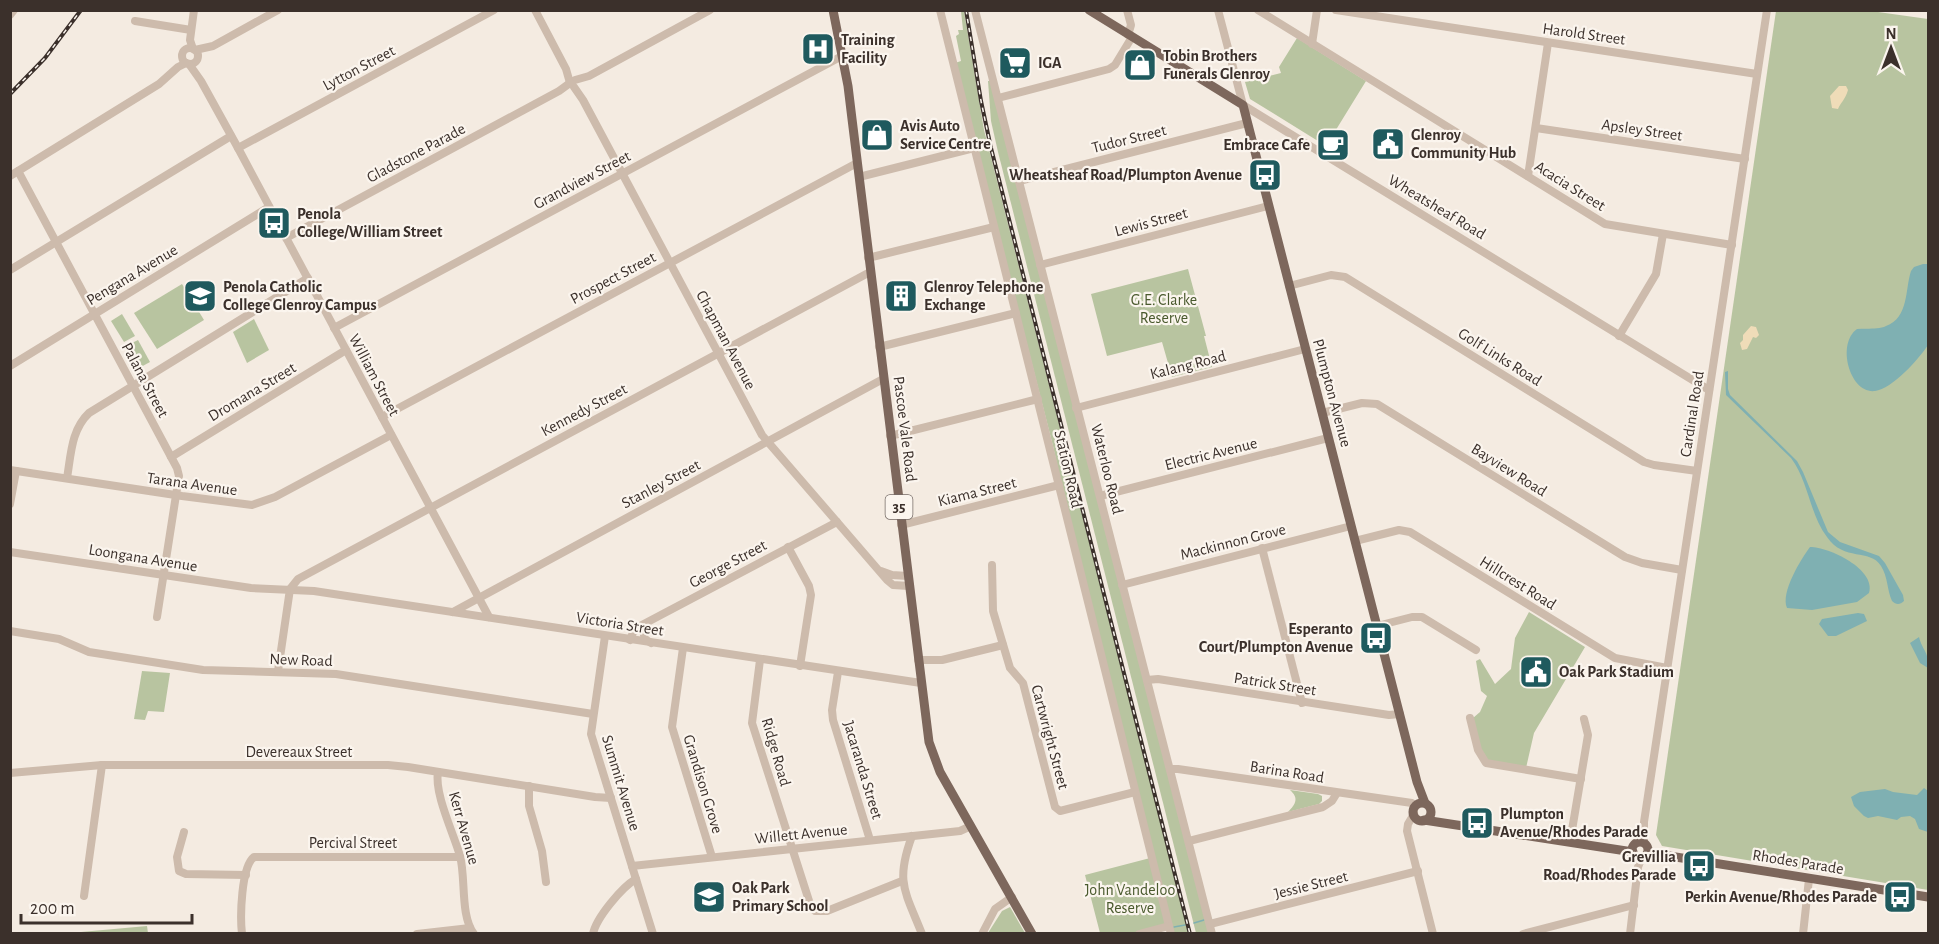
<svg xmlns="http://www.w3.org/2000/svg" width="1939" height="944" viewBox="0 0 1939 944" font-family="'Alegreya Sans',sans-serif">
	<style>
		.green { fill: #b8c4a0 }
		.sand { fill: #efdcb8 }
		.water { fill: #7fb0b2 }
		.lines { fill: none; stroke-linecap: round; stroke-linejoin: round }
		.stream { stroke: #7fb0b2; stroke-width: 1.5 }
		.minor { stroke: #cdbbac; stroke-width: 8 }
		.major { stroke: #7d675c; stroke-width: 9 }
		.rail-casing { stroke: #3b302b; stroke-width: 4 }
		.rail { stroke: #fbf5ee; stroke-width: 1.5; stroke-dasharray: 4.5; stroke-linecap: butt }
		.labels { text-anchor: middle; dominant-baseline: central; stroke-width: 4.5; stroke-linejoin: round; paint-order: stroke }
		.shield { fill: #fbf5ee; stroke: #756b66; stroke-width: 1.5 }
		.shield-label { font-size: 15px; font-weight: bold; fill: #3b302b }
		.street-label { font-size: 16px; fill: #3b302b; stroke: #fbf5ee }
		.poi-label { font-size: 16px; font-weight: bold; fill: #3b302b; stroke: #fbf5ee; text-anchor: start }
		.park-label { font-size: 16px; fill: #4a5a2e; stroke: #fbf5ee }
	</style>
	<rect width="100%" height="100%" fill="#f4ebe1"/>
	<g class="green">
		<polygon points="961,11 964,11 984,130 1189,933 1174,933 1172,925 1137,933 1100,933 1085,875 1154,857 1071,529 1053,446 955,63 961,61 956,36 959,34 958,30 963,30"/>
		<polygon points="1776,11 1871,11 1928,19 1928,890 1662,846 1656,835"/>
		<polygon points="1297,38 1366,81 1326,146 1250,99 1245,82 1281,73 1279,67"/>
		<polygon points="988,81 990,81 1209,933 1196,933 998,152 991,121"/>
		<polygon points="1188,269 1206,336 1204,336 1212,367 1172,377 1162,342 1107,356 1091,294"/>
		<polygon points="182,284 204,320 157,349 134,313"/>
		<polygon points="122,314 135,336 124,342 111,321"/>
		<polygon points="254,319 269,350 247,363 233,332"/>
		<polygon points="138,340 150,362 139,368 126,346"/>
		<polygon points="1529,612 1585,647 1534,733 1526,768 1489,762 1480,749 1473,718 1480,712 1487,696 1481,691 1476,661 1480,659 1495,684 1511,669 1515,638"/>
		<polygon points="142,671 170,673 164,712 148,711 145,720 134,719"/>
		<path d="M1290 790 1318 794 1322 796V801L1319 804 1288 812C1296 804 1299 798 1290 790Z"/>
		<polygon points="1010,907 1025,933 988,933 1002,911"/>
		<polygon points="147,926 148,933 70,933"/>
	</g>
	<g class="sand">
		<path d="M1839 86H1846L1848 90C1845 100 1841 102 1838 109L1832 108 1830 96Z"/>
		<polygon points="1751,326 1756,327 1759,335 1756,338 1753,337 1747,349 1742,350 1740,343 1743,340 1743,335"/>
	</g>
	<g class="water">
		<path d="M1923 264H1928V345C1919 359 1892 389 1875 391 1850 394 1836 344 1857 329 1866 328 1878 330 1886 326 1909 318 1905 289 1911 271L1914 267Z"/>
		<path d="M1728 371V389L1730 395 1797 461 1803 472 1828 532 1840 542 1879 556 1885 563 1903 595 1904 601C1900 605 1896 605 1892 601 1887 590 1888 577 1881 566 1870 548 1844 562 1827 537 1809 513 1809 482 1791 458L1726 395 1725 372Z"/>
		<path d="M1810 547C1829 547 1876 569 1869 593L1857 602 1812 610 1787 608C1780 593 1801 559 1810 547Z"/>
		<polygon points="1858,613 1864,614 1867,621 1836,636 1828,636 1819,624 1822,619"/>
		<path d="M1919 637C1923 652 1929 651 1928 668L1920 663 1910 643Z"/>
		<polygon points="1924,788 1928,791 1928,832 1919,829 1915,819 1910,816 1901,817 1897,820 1878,816 1868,818 1864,816 1854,806 1851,797 1860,792 1885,789 1893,792 1917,795"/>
	</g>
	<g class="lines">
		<g class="stream">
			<polyline points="1194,923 1204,920"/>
			<polyline points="1174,927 1185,925"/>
		</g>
		<g class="minor">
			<polyline points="535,10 566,69 570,83"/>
			<polyline points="940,10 1171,934"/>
			<polyline points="975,10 1212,934"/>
			<polyline points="1127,10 1131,25 1128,35"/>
			<polyline points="1218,10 1243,105 1709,390"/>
			<polyline points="1258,10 1605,224 1732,245"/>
			<polyline points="1336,10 1757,74"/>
			<polyline points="10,15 14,10"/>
			<polyline points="135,21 191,30"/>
			<polyline points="1312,44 1317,10"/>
			<circle cx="190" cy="56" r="8"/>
			<polyline points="193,49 190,40 194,10"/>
			<polyline points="195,50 213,46 278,10"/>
			<polyline points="189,64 201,81 238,148 489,617"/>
			<polyline points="575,80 589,76 710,10"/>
			<polyline points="574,87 583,100 762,435 887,580 893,585 909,586"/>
			<polyline points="998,98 1109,69 1115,65 1132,37"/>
			<polyline points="1536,128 1745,159"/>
			<polyline points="238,148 494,10"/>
			<polyline points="18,171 177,468 179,476 157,617"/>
			<polyline points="10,176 159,84 178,67 186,63"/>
			<polyline points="1528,176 1548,43"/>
			<polyline points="859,177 974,148"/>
			<polyline points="1019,181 1247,123"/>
			<polyline points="286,238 559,91 570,83"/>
			<polyline points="868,258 994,227"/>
			<polyline points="1040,265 1268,206"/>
			<polyline points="10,270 231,136"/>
			<polyline points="1289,286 1331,275 1345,277 1644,462 1654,465 1697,471"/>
			<polyline points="334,328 842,56"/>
			<polyline points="1619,336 1656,274 1663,234"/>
			<polyline points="879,347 1016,313"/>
			<polyline points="10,366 269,207"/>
			<polyline points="1076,408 1305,349"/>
			<polyline points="1322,413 1362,403 1377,404 1625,557 1642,563 1682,570"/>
			<polyline points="382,417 857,163"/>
			<polyline points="890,436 1038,399"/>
			<polyline points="171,457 346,350"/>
			<polyline points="10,470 182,496 252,505 275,497 391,435"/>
			<path d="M67 478C71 455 71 430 89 413L308 278"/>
			<polyline points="1100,496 1328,438"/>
			<polyline points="10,504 16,471"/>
			<polyline points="901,525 1059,485"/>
			<polyline points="1355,541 1399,530 1410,532 1615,658 1667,668"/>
			<polyline points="788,547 809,586 811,595 800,666"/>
			<polyline points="1262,548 1302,703"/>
			<polyline points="10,552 251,588 314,591 921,683"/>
			<polyline points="992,565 993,611 1010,668 1023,683 1055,807 1060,811 1135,792"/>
			<polyline points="881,571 892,575 908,576"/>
			<polyline points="1122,585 1351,526"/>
			<polyline points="453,612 883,379"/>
			<polyline points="1377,626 1412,617 1422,617 1476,650"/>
			<polyline points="642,627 645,639 651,643"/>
			<polyline points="10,631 59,639 89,652 203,670 336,674 593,714"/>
			<polyline points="605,636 591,734 653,934"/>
			<polyline points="630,640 634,630 640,626 837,522"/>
			<polyline points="683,648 672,727 712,857"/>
			<polyline points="760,660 752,723 811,907 815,911 827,911 902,881"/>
			<polyline points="918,660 942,660 1003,645"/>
			<polyline points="278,671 290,589 298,579 870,272"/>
			<polyline points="838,672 832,710 833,720 870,840"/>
			<polyline points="1147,680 1158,679 1389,715 1400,714"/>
			<polyline points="1470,718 1478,750 1486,763 1581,779"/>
			<polyline points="1170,769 1178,769 1412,803 1415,806"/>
			<path d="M438 772C434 794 454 834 460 856 466 878 460 916 474 934"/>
			<polyline points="10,773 102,765 388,765 408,767 595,797 611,798"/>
			<polyline points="529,786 529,806 542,851 546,882"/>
			<polyline points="1414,814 1408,824 1407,831 1433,934"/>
			<polyline points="184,832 177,857 179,871 186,874 246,875"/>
			<path d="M912 836C895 882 905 891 922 934"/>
			<polyline points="1189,841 1323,807 1332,801 1337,793"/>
			<polyline points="1570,842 1588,735 1584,719"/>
			<polyline points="1637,843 1642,829"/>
			<polyline points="1644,843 1644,822 1767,10"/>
			<polyline points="632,866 960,831 971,826"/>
			<polyline points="84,896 102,765"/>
			<polyline points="1210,924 1418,871"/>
			<path d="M242 934C240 917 241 867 254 857H460"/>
			<polyline points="417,934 470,928"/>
			<path d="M593 934C596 918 622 887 636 879"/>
			<polyline points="982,934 995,909 1012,897"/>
			<polyline points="1139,934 1169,926"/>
			<polyline points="1523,934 1634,905"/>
			<polyline points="1630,934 1638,867 1642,857"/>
			<polyline points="1803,934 1809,879"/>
		</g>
		<g class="major">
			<polyline points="833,10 848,86 852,119 929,742 940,772 1032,934"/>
			<polyline points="1089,10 1243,105 1417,782 1425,803"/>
			<circle cx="1422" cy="812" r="9"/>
			<polyline points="1424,820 1633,852"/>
			<circle cx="1640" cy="850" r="8"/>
			<polyline points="1646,855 1663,855 1928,897"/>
		</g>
		<defs>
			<g id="rail">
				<polyline points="966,10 981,101 991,148 1190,934"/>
				<polyline points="10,94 45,58 81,10"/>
			</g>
		</defs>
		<use href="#rail" class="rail-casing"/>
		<use href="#rail" class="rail"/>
	</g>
	<defs>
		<symbol id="hospital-square" viewBox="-11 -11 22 22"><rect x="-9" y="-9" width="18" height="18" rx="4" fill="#1f5a5e" stroke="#fbf5ee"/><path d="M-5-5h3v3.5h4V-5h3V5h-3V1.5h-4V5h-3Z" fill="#fff"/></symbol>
		<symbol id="supermarket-square" viewBox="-11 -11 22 22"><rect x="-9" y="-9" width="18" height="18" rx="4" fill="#1f5a5e" stroke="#fbf5ee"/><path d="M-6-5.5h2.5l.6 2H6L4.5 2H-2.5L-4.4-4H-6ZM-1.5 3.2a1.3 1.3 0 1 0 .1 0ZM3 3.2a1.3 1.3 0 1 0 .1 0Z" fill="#fff"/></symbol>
		<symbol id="shop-square" viewBox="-11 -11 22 22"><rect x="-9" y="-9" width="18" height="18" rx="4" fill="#1f5a5e" stroke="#fbf5ee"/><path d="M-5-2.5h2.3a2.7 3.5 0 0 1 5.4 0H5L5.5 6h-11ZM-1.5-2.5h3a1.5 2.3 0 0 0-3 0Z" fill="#fff"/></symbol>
		<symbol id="civic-square" viewBox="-11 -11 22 22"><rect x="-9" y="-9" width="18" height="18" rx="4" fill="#1f5a5e" stroke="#fbf5ee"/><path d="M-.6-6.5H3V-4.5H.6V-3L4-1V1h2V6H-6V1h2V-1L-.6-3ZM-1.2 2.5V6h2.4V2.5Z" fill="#fff"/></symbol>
		<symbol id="cafe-square" viewBox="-11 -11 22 22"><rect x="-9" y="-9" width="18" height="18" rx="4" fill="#1f5a5e" stroke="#fbf5ee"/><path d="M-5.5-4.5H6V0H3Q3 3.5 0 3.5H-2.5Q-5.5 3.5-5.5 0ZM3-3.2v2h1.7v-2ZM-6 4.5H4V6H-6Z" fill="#fff"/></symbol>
		<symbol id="bus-square" viewBox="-11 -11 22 22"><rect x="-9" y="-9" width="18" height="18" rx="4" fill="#1f5a5e" stroke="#fbf5ee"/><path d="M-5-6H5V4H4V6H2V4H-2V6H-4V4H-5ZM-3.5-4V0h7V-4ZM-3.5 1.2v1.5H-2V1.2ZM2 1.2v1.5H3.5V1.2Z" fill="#fff"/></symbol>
		<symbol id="school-square" viewBox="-11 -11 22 22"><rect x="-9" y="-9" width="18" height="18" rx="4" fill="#1f5a5e" stroke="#fbf5ee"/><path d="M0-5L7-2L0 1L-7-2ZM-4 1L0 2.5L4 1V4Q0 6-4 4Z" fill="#fff"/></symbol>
		<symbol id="building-square" viewBox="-11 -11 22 22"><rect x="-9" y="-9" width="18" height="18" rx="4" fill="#1f5a5e" stroke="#fbf5ee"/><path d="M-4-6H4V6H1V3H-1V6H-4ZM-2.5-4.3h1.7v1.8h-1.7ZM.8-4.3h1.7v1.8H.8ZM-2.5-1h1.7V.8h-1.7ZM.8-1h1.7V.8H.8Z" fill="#fff"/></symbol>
	</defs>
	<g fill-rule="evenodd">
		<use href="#hospital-square" x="799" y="30" width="38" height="38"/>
		<use href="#supermarket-square" x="996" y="44" width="38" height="38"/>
		<use href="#shop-square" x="1121" y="46" width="38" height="38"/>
		<use href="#shop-square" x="858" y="116" width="38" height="38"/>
		<use href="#civic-square" x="1369" y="125" width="38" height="38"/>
		<use href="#cafe-square" x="1314" y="126" width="38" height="38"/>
		<use href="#bus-square" x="1246" y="156" width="38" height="38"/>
		<use href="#bus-square" x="255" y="204" width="38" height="38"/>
		<use href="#school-square" x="181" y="277" width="38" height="38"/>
		<use href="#building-square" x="882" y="277" width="38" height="38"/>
		<use href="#bus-square" x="1357" y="619" width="38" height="38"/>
		<use href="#civic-square" x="1517" y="653" width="38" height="38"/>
		<use href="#bus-square" x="1458" y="804" width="38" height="38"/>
		<use href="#bus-square" x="1680" y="847" width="38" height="38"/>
		<use href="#school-square" x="690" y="878" width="38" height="38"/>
		<use href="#bus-square" x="1881" y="878" width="38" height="38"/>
	</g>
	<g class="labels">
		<rect class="shield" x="885.5" y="495" width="27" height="24" rx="4.5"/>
		<g class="shield-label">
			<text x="899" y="507">35</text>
		</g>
		<g class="street-label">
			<text transform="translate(1584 34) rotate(8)">Harold Street</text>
			<text transform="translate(359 68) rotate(-28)">Lytton Street</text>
			<text transform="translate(1642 130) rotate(8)">Apsley Street</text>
			<text transform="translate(1129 139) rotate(-14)">Tudor Street</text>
			<text transform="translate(416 153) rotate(-28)">Gladstone Parade</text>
			<text transform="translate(582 180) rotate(-28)">Grandview Street</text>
			<text transform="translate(1570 186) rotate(32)">Acacia Street</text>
			<text transform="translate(1437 207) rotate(31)">Wheatsheaf Road</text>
			<text transform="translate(1151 222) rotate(-15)">Lewis Street</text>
			<text transform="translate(132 275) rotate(-31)">Pengana Avenue</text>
			<text transform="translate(613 278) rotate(-28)">Prospect Street</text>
			<text transform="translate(726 340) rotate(62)">Chapman Avenue</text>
			<text transform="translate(1500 357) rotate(32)">Golf Links Road</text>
			<text transform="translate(1188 365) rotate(-14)">Kalang Road</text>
			<text transform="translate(374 375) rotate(62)">William Street</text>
			<text transform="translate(145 380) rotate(62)">Palana Street</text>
			<text transform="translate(252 392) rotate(-31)">Dromana Street</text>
			<text transform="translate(1332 393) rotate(75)">Plumpton Avenue</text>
			<text transform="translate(584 410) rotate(-28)">Kennedy Street</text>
			<text transform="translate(1692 414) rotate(-81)">Cardinal Road</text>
			<text transform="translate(905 429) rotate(83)">Pascoe Vale Road</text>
			<text transform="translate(1211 454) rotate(-14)">Electric Avenue</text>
			<text transform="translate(1068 469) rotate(77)">Station Road</text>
			<text transform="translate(1107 469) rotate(76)">Waterloo Road</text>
			<text transform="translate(1509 470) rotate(32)">Bayview Road</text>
			<text transform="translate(192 484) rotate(8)">Tarana Avenue</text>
			<text transform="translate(661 484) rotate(-28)">Stanley Street</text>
			<text transform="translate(977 492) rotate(-14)">Kiama Street</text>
			<text transform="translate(1233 542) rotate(-14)">Mackinnon Grove</text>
			<text transform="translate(143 558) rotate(9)">Loongana Avenue</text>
			<text transform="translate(728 564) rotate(-28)">George Street</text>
			<text transform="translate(1518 583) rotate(32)">Hillcrest Road</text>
			<text transform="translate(620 624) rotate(9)">Victoria Street</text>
			<text transform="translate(301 660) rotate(2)">New Road</text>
			<text transform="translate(1275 684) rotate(9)">Patrick Street</text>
			<text transform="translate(1050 737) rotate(75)">Cartwright Street</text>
			<text x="299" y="752">Devereaux Street</text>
			<text transform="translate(776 752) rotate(74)">Ridge Road</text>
			<text transform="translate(863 770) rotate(73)">Jacaranda Street</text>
			<text transform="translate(1287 772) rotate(9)">Barina Road</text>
			<text transform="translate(621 783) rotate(73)">Summit Avenue</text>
			<text transform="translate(703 784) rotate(73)">Grandison Grove</text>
			<text transform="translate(464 828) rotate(74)">Kerr Avenue</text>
			<text transform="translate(801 834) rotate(-6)">Willett Avenue</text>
			<text x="353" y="843">Percival Street</text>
			<text transform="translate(1798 862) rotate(9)">Rhodes Parade</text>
			<text transform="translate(1311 885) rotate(-14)">Jessie Street</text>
		</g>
		<g class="poi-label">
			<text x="841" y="40">Training<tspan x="841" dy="18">Facility</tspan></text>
			<text x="1163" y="56">Tobin Brothers<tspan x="1163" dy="18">Funerals Glenroy</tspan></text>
			<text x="1038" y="63">IGA</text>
			<text x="900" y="126">Avis Auto<tspan x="900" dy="18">Service Centre</tspan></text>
			<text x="1411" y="135">Glenroy<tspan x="1411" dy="18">Community Hub</tspan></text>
			<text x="1310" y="145" text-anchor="end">Embrace Cafe</text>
			<text x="1242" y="175" text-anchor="end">Wheatsheaf Road/Plumpton Avenue</text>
			<text x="297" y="214">Penola<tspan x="297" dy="18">College/William Street</tspan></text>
			<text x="223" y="287">Penola Catholic<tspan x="223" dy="18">College Glenroy Campus</tspan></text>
			<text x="924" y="287">Glenroy Telephone<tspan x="924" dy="18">Exchange</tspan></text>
			<text x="1353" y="629" text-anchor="end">Esperanto<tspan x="1353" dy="18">Court/Plumpton Avenue</tspan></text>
			<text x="1559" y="672">Oak Park Stadium</text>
			<text x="1500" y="814">Plumpton<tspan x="1500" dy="18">Avenue/Rhodes Parade</tspan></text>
			<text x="1676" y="857" text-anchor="end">Grevillia<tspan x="1676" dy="18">Road/Rhodes Parade</tspan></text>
			<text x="732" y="888">Oak Park<tspan x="732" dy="18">Primary School</tspan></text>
			<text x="1877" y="897" text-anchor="end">Perkin Avenue/Rhodes Parade</text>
		</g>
		<g class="park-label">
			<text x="1164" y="300">G.E. Clarke<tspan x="1164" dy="18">Reserve</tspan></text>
			<text x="1130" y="890">John Vandeloo<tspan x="1130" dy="18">Reserve</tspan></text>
		</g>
	</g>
	<rect width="1939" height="944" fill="none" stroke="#3b302b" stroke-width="24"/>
	<g transform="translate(1891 48)" stroke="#fbf5ee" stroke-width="4.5" paint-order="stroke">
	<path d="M0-4.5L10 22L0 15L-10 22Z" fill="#3b302b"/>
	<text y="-9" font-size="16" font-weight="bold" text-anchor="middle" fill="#3b302b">N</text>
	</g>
	<path d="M21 914v9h171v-9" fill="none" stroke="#3b302b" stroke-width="3"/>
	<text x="30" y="914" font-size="18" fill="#3b302b" stroke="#fbf5ee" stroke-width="4.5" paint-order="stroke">200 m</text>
</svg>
